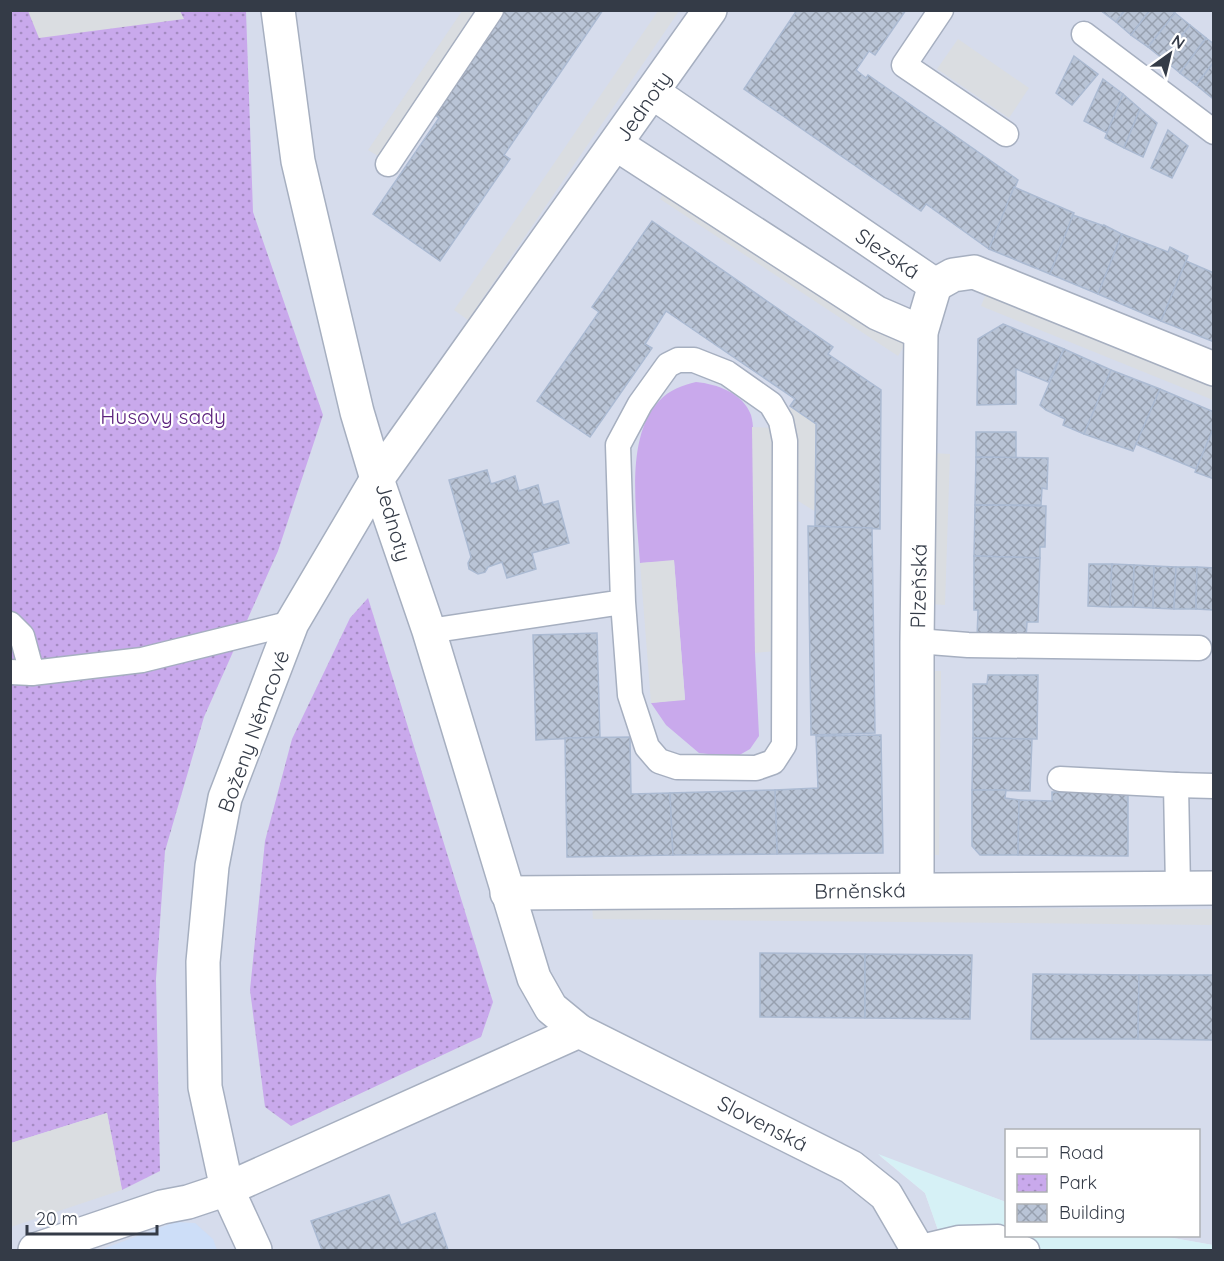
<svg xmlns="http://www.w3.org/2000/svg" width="1224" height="1261" viewBox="0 0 1224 1261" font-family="Quicksand,sans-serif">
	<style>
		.residential { fill: #d6dcec }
		.commercial { fill: #cddef8 }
		.medical { fill: #d6f1f6 }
		.green { fill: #c9a9ec }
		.park { fill: url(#park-dots) }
		.parking { fill: #dadde1 }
		.building { fill: url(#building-cross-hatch); stroke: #abbad2; stroke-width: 1.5 }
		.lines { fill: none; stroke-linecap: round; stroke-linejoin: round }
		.service-casing { stroke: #a6afc0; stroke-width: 27 }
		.minor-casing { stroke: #a6afc0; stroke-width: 36 }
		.service { stroke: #fff; stroke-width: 24 }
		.minor { stroke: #fff; stroke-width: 33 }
		.labels { text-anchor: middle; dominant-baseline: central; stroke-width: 4.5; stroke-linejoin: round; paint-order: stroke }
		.street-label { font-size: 21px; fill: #343b47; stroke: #fff }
		.park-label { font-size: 21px; fill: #5c227d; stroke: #fff }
	</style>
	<defs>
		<pattern id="park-dots" width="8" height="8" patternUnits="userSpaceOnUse" patternTransform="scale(1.5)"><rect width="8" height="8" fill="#c9a9ec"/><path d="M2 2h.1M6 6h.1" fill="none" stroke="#a48bc1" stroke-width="1.8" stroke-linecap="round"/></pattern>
		<pattern id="building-cross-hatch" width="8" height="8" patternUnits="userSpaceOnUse" patternTransform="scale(1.5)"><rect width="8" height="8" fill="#b9c4d6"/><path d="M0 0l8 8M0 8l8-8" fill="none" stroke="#97a0af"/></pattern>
	</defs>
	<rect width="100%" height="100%" fill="#e4e9f4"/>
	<polygon class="residential" points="10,11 1213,11 1213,1245 1162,1236 1198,1236 1198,1130 1006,1130 1006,1202 880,1156 925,1193 945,1250 11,1250"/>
	<polygon class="commercial" points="175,1222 195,1223 213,1239 217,1250 100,1250"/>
	<polygon class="medical" points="878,1154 1006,1202 1006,1236 1162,1236 1213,1245 1213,1250 945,1250 925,1193"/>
	<path class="green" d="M696 382C717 384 743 393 751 415 754 425 753 438 754 449L755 653 759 736 750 749 736 757 699 753 666 725 651 703 685 699 674 561 640 563C637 516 624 438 659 401 669 390 683 385 696 382Z"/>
	<g class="park">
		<polygon points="11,11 246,11 253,212 323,415 278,551 204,717 165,851 156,979 160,1171 122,1190 107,1113 11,1143"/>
		<polygon points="368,598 493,1002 481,1037 291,1126 265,1107 250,990 265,841 292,739 350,618"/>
	</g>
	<g class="parking">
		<polygon points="28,11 180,11 184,19 39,38"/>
		<polygon points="462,11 484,11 383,159 368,150"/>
		<polygon points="658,11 679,11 468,320 454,310"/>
		<polygon points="958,39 1029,88 1009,118 937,69"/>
		<polygon points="669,185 907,342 898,356 660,199"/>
		<polygon points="987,291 1213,382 1213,400 981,306"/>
		<polygon points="790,406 816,424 816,512 790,496"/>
		<polygon points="752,427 773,428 775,651 755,653"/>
		<polygon points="933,453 950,454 945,605 929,604"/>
		<polygon points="674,560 685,700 651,703 640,563"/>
		<polygon points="926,671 941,671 939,855 924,855"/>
		<polygon points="592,906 1213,909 1214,925 593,919"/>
		<polygon points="107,1113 122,1190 11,1227 11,1143"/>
	</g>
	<g class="building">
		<polygon points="504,10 603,10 504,155 510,159 440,261 373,214 439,118 433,114"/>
		<polygon points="797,10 906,10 875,55 869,51 856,70 866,78 868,75 1018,180 989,249 926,204 921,211 744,89"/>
		<polygon points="1100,10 1125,10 1116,22"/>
		<polygon points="1125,10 1150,10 1131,35 1116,22"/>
		<polygon points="1150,10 1171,10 1175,13 1148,47 1131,35"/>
		<polygon points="1175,13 1190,25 1163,59 1148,47"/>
		<polygon points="1190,25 1206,38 1180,73 1163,59"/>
		<polygon points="1206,38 1214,44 1214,62 1196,85 1180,73"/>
		<polygon points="1074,56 1098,74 1072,105 1056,93"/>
		<polygon points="1214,62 1214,95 1212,98 1196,85"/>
		<polygon points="1103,79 1123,94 1107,133 1084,121"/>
		<polygon points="1123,94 1140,109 1124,148 1105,138"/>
		<polygon points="1140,109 1157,123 1143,157 1124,148"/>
		<polygon points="1168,130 1188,146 1172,178 1151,168"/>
		<polygon points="1014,187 1074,213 1050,274 989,249"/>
		<polygon points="1073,215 1104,226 1104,225 1122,234 1098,294 1050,274"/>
		<polygon points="652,221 833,347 828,354 881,390 880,529 815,526 816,424 790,406 795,399 666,311 645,344 652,348 590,437 537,401 599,312 592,307"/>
		<polygon points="1122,234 1168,252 1170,247 1188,256 1161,321 1098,294"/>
		<polygon points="1186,261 1214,273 1214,342 1161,321"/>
		<polygon points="1003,324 1064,349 1048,382 1016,369 1016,404 977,405 978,339"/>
		<polygon points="1064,349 1111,370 1084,434 1063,425 1065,419 1046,410 1040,405"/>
		<polygon points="1111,370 1160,389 1133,451 1084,434"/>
		<polygon points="1160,389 1214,412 1214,427 1196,469 1136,444"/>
		<polygon points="1214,427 1214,479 1195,472"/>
		<polygon points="976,432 1016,432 1016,458 976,457"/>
		<polygon points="976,457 1048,458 1047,489 1042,488 1041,505 975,505"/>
		<polygon points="487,470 491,484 515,476 519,491 538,485 543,505 558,501 569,543 532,553 536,569 507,578 502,562 488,567 485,572 478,574 469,569 468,563 471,557 449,480"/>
		<polygon points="975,505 1046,506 1045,547 1040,547 1040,558 974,556"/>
		<polygon points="808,526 872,528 875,733 811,735"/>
		<polygon points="974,556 1040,558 1038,622 1027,622 1026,640 977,639 978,610 974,610"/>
		<polygon points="1089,564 1112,564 1110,607 1088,606"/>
		<polygon points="1112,564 1134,565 1133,607 1110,607"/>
		<polygon points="1134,565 1154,566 1153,608 1133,607"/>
		<polygon points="1154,566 1176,567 1174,609 1153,608"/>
		<polygon points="1176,567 1197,567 1196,609 1174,609"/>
		<polygon points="1197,567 1214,568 1214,610 1196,609"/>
		<polygon points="597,633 600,737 536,740 533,635"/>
		<polygon points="988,675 1038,675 1037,739 973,738 973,684 987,684"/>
		<polygon points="881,735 883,853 777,854 775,790 818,788 816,736"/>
		<polygon points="630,737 631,794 670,793 673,855 567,857 565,738"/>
		<polygon points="973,738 1032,739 1030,791 972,790"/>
		<polygon points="775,790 777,854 673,855 670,793"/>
		<polygon points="972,790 1006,790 1005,798 1019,800 1018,855 980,855 972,846"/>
		<polygon points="1052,792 1128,792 1128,856 1018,855 1019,800 1052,801"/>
		<polygon points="760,953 865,954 865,1018 760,1017"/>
		<polygon points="865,954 972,955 970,1019 865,1018"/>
		<polygon points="1033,974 1139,975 1138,1039 1031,1039"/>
		<polygon points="1139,975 1214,975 1214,1040 1138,1039"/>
		<polygon points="389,1195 401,1225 435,1213 448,1250 322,1250 311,1221"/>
	</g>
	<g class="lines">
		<defs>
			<g id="service">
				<polyline points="941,10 904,65 1006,134"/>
				<polyline points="1084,34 1214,132"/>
				<polyline points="388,164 491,10"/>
				<polyline points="10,624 22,636 32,673 142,660 292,623"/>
				<polyline points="429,631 623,602 630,695 647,747 659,761 677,767 756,768 773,762 784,745 785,441 781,421 771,404 727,373 694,360 678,360 668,365 640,404 618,445 623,602"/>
				<polyline points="917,641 968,645 1199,648"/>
				<polyline points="10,672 32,673"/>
				<polyline points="1060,779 1176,785 1178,888"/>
				<polyline points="1176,785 1214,786"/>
				<polyline points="917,1248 959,1238 998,1237 1027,1250"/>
			</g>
			<g id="minor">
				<polyline points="278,10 298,161 357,412 377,479 429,631 534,978 551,1008 579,1031 851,1167 886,1195 918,1250"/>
				<polyline points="652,92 935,285"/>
				<polyline points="616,144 877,313 921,332"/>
				<polyline points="935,285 953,275 974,272 1214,369"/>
				<polyline points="917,889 917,641 921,332 935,285"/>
				<polyline points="507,893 1214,888"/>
				<polyline points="35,1250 162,1207 188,1202 227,1189 579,1031"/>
				<polyline points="255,1250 227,1189 205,1087 203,962 212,866 225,798 292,623 377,479 710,10"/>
			</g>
		</defs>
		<use href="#service" class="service-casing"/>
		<use href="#minor" class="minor-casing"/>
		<use href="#service" class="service"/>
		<use href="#minor" class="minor"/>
	</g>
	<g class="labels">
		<g class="street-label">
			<text transform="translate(643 106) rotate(-55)">Jednoty</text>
			<text transform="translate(888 253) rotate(34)">Slezská</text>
			<text transform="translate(394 522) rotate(74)">Jednoty</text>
			<text transform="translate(918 586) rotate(-89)">Plzeňská</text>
			<text transform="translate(253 731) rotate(-70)">Boženy Němcové</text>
			<text transform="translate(860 890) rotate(-1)">Brněnská</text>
			<text transform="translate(763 1123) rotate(27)">Slovenská</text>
		</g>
		<g class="park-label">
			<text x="163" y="416">Husovy sady</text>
		</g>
	</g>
	<rect width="1224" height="1261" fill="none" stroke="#343b47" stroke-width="24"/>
	<rect x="1005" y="1129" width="195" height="108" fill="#ffffff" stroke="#aeb1b5" stroke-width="1.5"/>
	<rect x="1017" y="1148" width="30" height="9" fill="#ffffff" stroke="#aeb1b5" stroke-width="1.5"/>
	<text x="1059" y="1159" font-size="18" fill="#343b47">Road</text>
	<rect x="1017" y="1174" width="30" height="18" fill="url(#park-dots)" stroke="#aeb1b5" stroke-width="1.5"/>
	<text x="1059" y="1189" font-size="18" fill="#343b47">Park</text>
	<rect x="1017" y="1204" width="30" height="18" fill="url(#building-cross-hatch)" stroke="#aeb1b5" stroke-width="1.5"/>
	<text x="1059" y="1219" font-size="18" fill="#343b47">Building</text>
	<g transform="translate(1170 54) rotate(34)" stroke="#ffffff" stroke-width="4.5" paint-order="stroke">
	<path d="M0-4.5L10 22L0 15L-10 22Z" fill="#343b47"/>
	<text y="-9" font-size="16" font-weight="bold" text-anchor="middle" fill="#343b47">N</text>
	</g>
	<path d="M27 1225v9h130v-9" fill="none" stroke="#343b47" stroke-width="3"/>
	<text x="36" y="1225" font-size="18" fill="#343b47" stroke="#ffffff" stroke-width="4.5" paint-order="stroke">20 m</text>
</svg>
